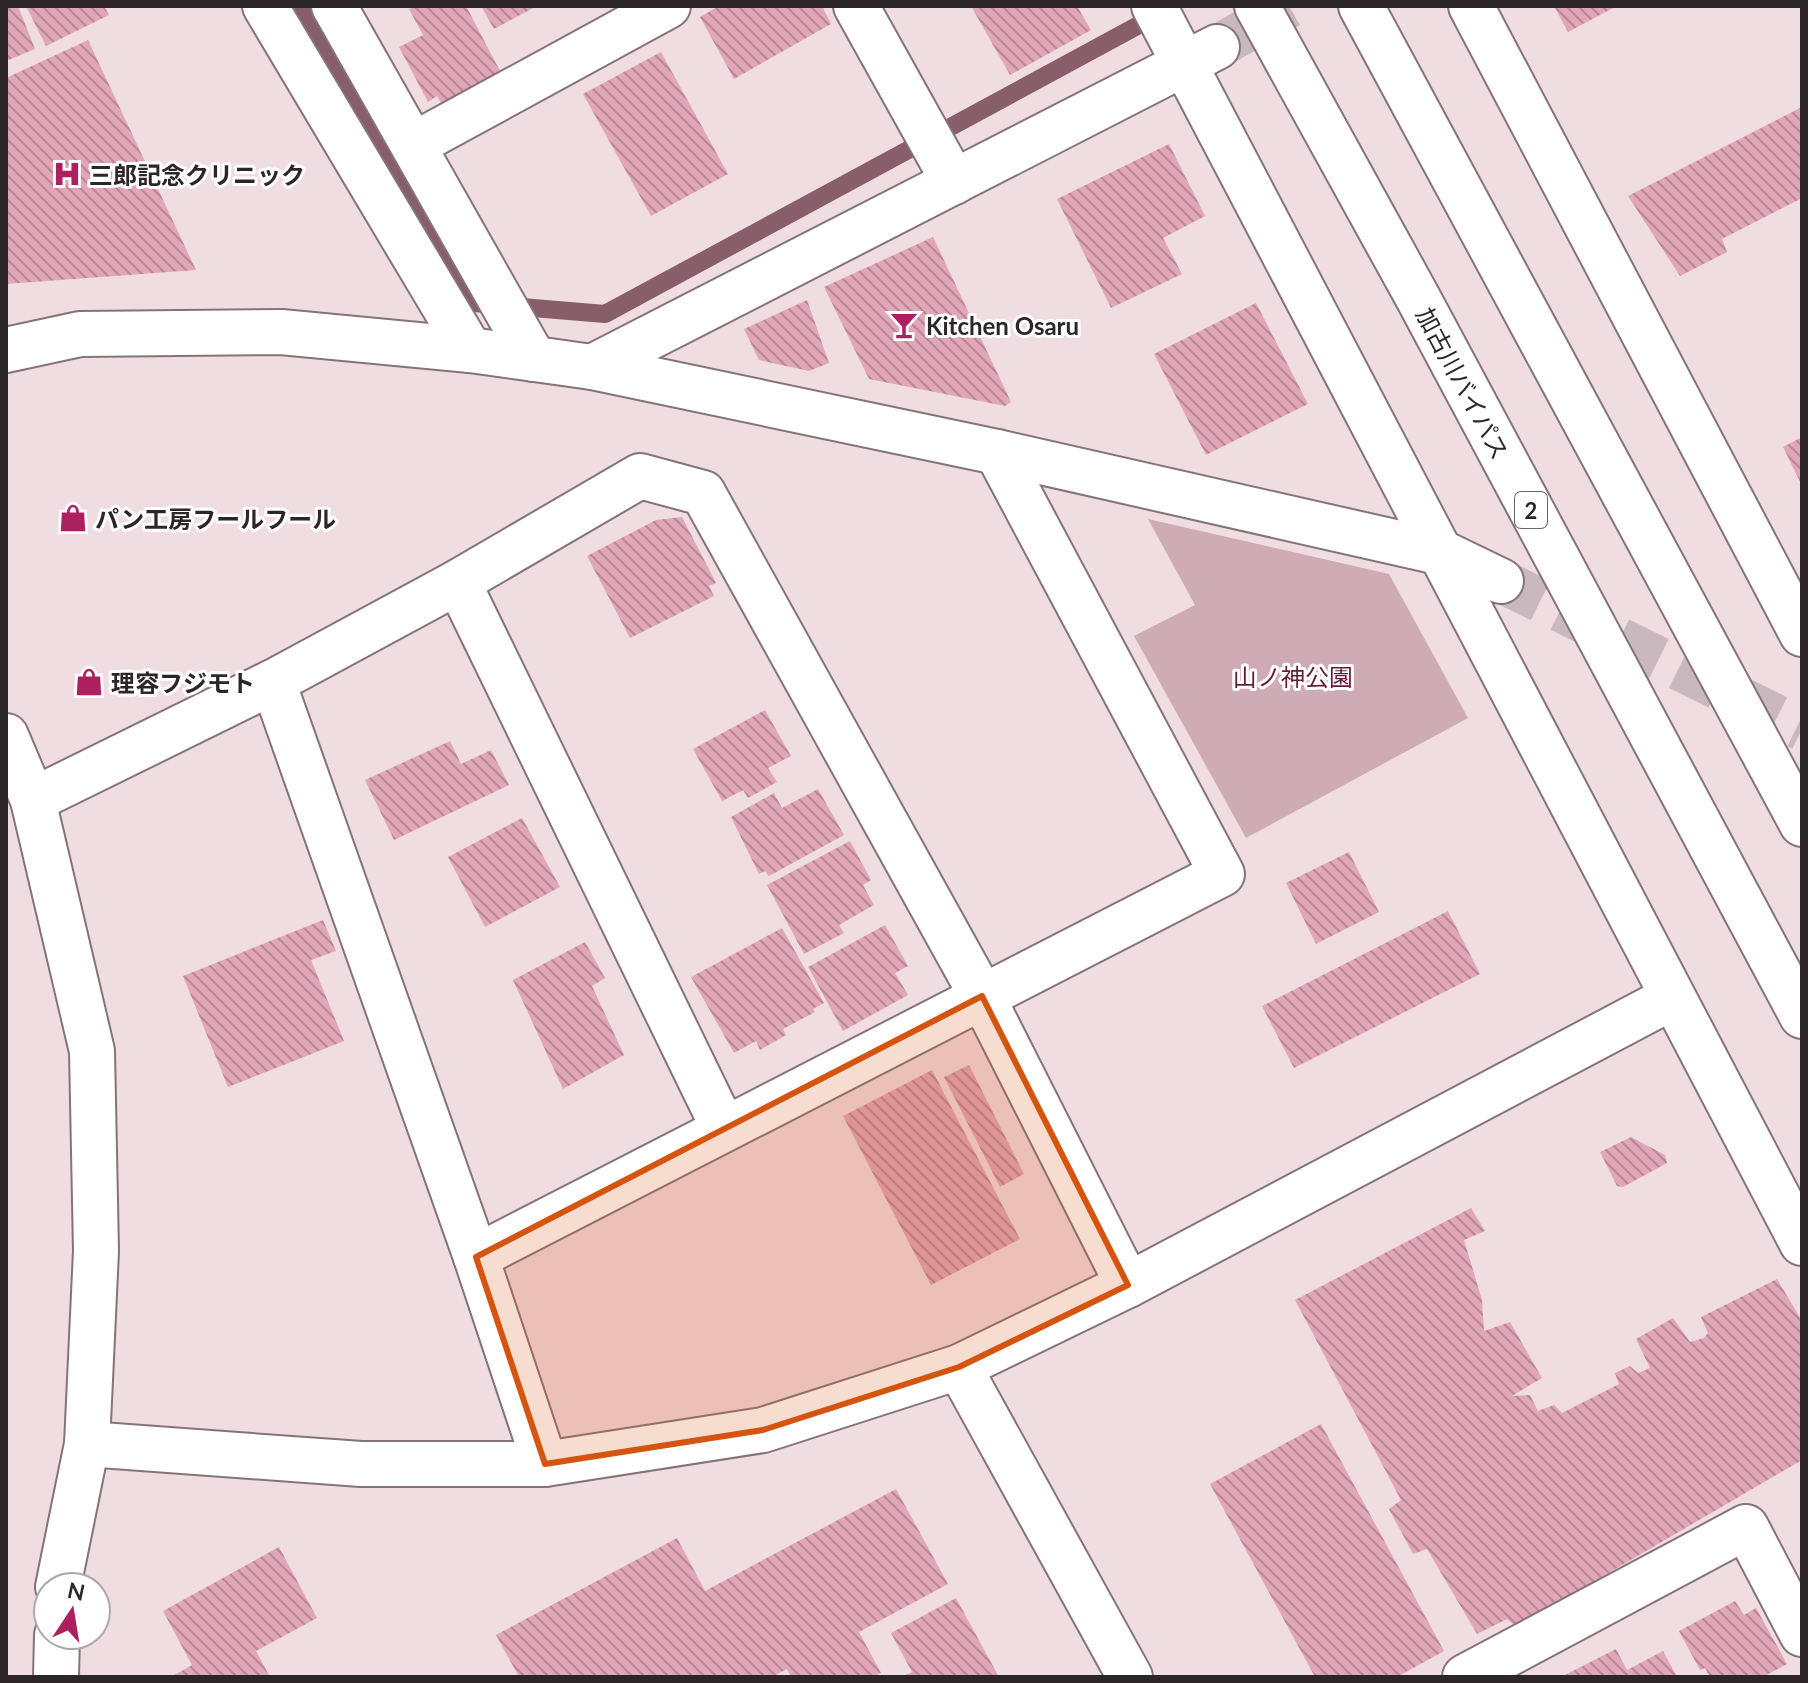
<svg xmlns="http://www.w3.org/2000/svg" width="1808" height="1683" viewBox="0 0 1808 1683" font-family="Lato,'Noto Sans JP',sans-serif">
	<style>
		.green { fill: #cfabb5 }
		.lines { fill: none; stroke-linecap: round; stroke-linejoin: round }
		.stream { stroke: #875e6a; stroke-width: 18 }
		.building { fill: url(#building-back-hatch) }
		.minor-tunnel { stroke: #c9b8bd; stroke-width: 44; stroke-dasharray: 44 22; stroke-linecap: butt }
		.minor-casing { stroke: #847478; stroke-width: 48 }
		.tertiary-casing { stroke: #847478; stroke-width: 48 }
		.motorway-casing { stroke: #847478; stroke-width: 48 }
		.minor { stroke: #fff; stroke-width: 44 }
		.tertiary { stroke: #fff; stroke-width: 44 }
		.motorway { stroke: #fff; stroke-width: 44 }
		.marked { fill: #d5540f; fill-opacity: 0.2; stroke: #d5540f; stroke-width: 6; stroke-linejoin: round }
		.labels { text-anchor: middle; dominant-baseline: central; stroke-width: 6; stroke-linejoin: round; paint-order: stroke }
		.shield { fill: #fff; stroke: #6c6768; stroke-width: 2 }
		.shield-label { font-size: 22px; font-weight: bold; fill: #2d2628 }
		.poi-label { font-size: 24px; font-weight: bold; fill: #2d2628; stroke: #fff; text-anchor: start }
		.street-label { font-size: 24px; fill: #2d2628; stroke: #fff }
		.park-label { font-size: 24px; fill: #621e38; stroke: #fff }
	</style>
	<defs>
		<pattern id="building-back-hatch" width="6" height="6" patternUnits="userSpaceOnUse" patternTransform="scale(2)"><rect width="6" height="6" fill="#e1a6b7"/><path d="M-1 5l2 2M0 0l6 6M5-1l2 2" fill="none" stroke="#b78795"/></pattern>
	</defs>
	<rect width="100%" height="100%" fill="#f0dde2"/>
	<polygon class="green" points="1148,519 1389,574 1468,718 1246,838 1134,636 1195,605"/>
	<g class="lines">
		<polyline class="stream" points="303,6 474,303 605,314 1161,13"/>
	</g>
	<g class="building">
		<polygon points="6,6 18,6 35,49 6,61"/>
		<polygon points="26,6 104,6 109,15 46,46"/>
		<polygon points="417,6 466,6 500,71 441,103 437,96 428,102 399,47 423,35 409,9"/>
		<polygon points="481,6 537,6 494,29"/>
		<polygon points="719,6 822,6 831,24 734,79 700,17"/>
		<polygon points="971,6 1077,6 1091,30 1010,75"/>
		<polygon points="1554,6 1617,6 1568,32"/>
		<polygon points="88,40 196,270 6,284 6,78"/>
		<polygon points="661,52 728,174 651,216 583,94"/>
		<polygon points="1802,107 1802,198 1722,239 1727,252 1680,276 1628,196"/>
		<polygon points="1169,144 1205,216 1163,238 1182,274 1111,308 1057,199"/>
		<polygon points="933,237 1011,402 1005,406 869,379 824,287"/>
		<polygon points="807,300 829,363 809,371 759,360 744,329"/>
		<polygon points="1256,303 1308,404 1206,455 1154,354"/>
		<polygon points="1802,437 1802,486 1783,447"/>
		<polygon points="682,517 716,583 709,586 714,596 630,638 587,556 656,520"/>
		<polygon points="765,710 791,756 768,768 777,782 748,798 743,790 722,801 693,749"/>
		<polygon points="450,741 461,764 491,750 509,785 394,840 365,780"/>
		<polygon points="818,789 844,835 769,876 765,871 759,874 731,817 774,793 782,808"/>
		<polygon points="522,818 560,887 485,927 448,857"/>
		<polygon points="850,841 871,880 863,885 874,905 839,925 844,933 804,954 767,885"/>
		<polygon points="1349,852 1379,912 1316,944 1286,883"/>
		<polygon points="1448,911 1480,974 1294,1068 1262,1006"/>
		<polygon points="323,920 336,951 311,960 344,1041 228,1087 183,976"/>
		<polygon points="885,925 908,966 895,973 908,995 843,1031 808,967"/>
		<polygon points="782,928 824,1003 813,1009 815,1012 783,1029 786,1035 760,1050 756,1041 734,1053 691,977"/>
		<polygon points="585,942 605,978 592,986 624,1055 563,1089 513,980"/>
		<polygon points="969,1065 1024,1174 1000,1187 944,1077"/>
		<polygon points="932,1070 1020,1239 931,1285 843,1116"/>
		<polygon points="1631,1137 1665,1155 1667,1163 1623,1187 1617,1186 1600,1152"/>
		<polygon points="1471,1208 1485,1231 1464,1240 1482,1300 1484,1331 1510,1322 1542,1378 1512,1396 1530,1395 1538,1411 1554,1405 1562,1413 1619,1384 1615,1373 1630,1366 1638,1373 1650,1368 1636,1339 1673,1318 1690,1342 1704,1338 1708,1333 1701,1317 1777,1279 1802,1321 1802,1460 1516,1627 1507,1619 1477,1634 1427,1549 1413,1554 1389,1509 1401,1500 1295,1300"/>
		<polygon points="1321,1424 1444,1651 1397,1677 1315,1677 1210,1484"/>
		<polygon points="896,1489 948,1584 859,1632 881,1673 873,1677 791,1677 787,1669 772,1677 519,1677 496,1635 677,1538 705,1591"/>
		<polygon points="279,1547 317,1618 256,1651 270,1677 171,1677 192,1665 163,1611"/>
		<polygon points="956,1598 999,1677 902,1677 912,1672 891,1633"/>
		<polygon points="1735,1601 1744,1615 1756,1608 1787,1664 1763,1677 1710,1677 1705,1668 1700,1670 1679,1631"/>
		<polygon points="1616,1649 1627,1670 1663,1651 1677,1677 1561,1677"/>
	</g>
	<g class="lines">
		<g class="minor-tunnel">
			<polyline points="1217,47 1289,6"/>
			<polyline points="1501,581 1802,729"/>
		</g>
		<defs>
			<g id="minor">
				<polyline points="265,6 470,350 592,367 997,452 1443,553 1501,581"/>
				<polyline points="334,6 534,359"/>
				<polyline points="856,6 954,182"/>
				<polyline points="1154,6 1802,1243"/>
				<polyline points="1471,6 1802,634"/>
				<polyline points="413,145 668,6"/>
				<polyline points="592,367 1217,47"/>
				<polyline points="458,582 724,1129"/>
				<polyline points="273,682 476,1257 545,1464"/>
				<polyline points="33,800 273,682 458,582 640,476 703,493 982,996 1128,1285"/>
				<polyline points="476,1257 1222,874 997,452"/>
				<polyline points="959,1367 1130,1677"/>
				<polyline points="1465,1677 1746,1527 1802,1634"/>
			</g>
			<g id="tertiary">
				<polyline points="6,350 80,334 281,332 470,350"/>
				<polyline points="6,736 33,800 92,1051 96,1251 87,1444 58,1587"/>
				<polyline points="87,1444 361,1464 545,1464 763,1430 959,1367 1128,1285 1671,998"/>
				<polyline points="56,1677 57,1635"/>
			</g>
			<g id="motorway">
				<polyline points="1257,6 1418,298 1802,1016"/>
				<polyline points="1361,6 1802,824"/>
			</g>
		</defs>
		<use href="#minor" class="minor-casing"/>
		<use href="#tertiary" class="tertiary-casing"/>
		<use href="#motorway" class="motorway-casing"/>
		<use href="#minor" class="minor"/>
		<use href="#tertiary" class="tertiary"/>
		<use href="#motorway" class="motorway"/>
	</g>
	<path class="marked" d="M982 996 1128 1285 959 1367 763 1430 545 1464 476 1257Z"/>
	<defs>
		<symbol id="hospital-bare" viewBox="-9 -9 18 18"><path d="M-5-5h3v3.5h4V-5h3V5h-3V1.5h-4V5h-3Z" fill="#ad205f" stroke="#fff" stroke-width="2.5" paint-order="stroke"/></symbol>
		<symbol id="bar-bare" viewBox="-9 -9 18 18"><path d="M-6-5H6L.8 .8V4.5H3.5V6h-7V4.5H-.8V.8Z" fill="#ad205f" stroke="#fff" stroke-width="2.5" paint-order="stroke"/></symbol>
		<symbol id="shop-bare" viewBox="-9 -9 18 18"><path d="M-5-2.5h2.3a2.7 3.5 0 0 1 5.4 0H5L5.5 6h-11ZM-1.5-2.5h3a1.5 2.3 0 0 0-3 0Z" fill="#ad205f" stroke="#fff" stroke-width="2.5" paint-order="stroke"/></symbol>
	</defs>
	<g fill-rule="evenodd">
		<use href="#hospital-bare" x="47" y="154" width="40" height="40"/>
		<use href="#bar-bare" x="884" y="305" width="40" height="40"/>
		<use href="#shop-bare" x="53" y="498" width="40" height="40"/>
		<use href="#shop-bare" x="69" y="662" width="40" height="40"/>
	</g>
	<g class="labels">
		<rect class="shield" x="1515" y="492" width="32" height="36" rx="6"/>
		<g class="shield-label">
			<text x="1531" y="510">2</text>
		</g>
		<g class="poi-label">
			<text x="89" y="174">三郎記念クリニック</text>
			<text x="926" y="325">Kitchen Osaru</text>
			<text x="95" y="518">パン工房フールフール</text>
			<text x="111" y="682">理容フジモト</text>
		</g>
		<g class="street-label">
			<text transform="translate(1463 383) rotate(62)">加古川バイパス</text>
		</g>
		<g class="park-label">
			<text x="1293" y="676">山ノ神公園</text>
		</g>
	</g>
	<rect width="1808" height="1683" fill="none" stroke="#2d2628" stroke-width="16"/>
	<g transform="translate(72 1611) rotate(12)"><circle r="38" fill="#ffffff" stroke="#aba8a9" stroke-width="2"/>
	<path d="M0-6L14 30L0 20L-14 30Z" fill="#ad205f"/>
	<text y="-12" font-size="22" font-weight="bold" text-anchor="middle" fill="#2d2628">N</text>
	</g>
</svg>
